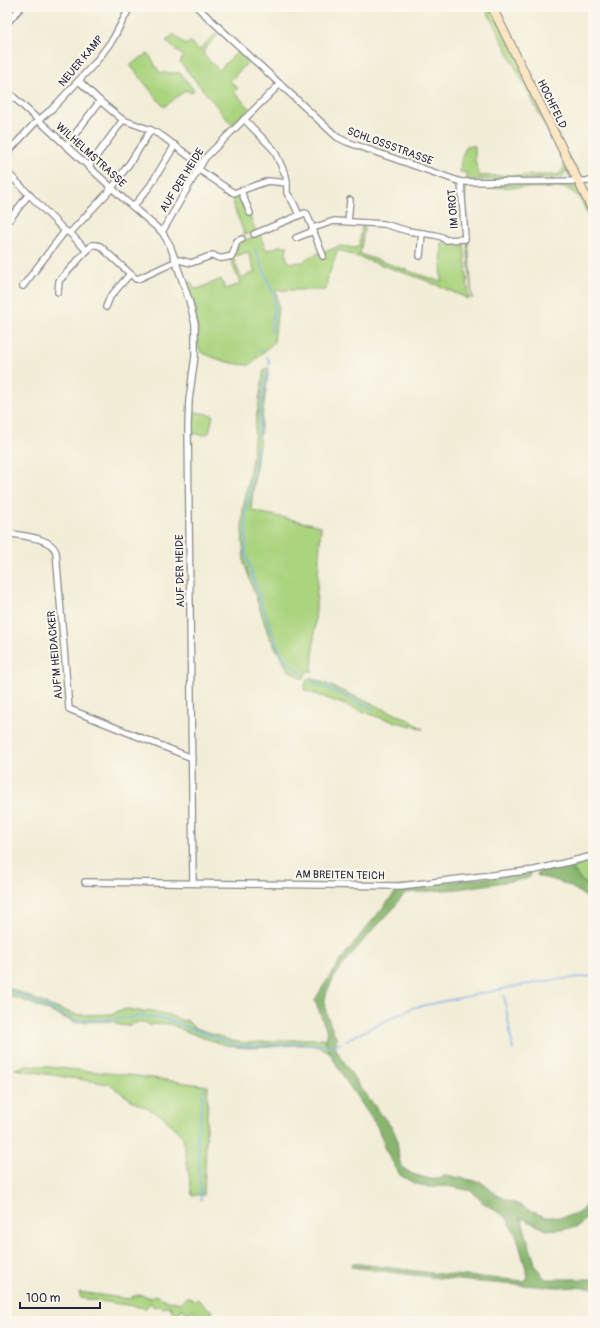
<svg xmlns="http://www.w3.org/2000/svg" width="600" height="1328" viewBox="0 0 600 1328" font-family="Pangolin,sans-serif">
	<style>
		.green { fill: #abd47f; stroke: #667b5d }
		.forest { fill: #88b66e; stroke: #556c54 }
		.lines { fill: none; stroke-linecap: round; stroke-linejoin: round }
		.stream { stroke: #80b0eb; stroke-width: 1.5 }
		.street-casing { stroke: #8a8889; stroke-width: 8 }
		.secondary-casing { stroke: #8a8889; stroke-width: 10 }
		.street { stroke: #fff; stroke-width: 5.5 }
		.secondary { stroke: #fbe6c4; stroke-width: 8 }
		.labels { text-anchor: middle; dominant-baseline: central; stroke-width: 4; stroke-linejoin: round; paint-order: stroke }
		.street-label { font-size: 11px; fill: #22223b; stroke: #fbf7ec }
	</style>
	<rect width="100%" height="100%" fill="#fbf7ec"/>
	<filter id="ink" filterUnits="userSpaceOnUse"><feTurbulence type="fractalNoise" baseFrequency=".025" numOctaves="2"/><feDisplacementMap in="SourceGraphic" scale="8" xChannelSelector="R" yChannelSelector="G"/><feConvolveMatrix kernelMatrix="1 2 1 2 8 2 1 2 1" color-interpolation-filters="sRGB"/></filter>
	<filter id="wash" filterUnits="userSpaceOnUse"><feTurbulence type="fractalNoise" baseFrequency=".012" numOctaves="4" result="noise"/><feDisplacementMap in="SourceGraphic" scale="16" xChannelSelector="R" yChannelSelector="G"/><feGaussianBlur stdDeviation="0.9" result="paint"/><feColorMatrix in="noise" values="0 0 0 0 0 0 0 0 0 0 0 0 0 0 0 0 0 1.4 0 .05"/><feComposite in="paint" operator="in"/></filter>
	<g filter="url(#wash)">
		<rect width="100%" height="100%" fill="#f2edd7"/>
		<g class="green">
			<polygon points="485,7 495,7 593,206 593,225 579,196 566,188 467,187 465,192 472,299 462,187 464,184 556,184 569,185 570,187 574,188 566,169 563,177 558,178 557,176 555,176 554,179 467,180 467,173 460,172 461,159 466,146 475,146 475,160 479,176 553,175 560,174 562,171 564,163"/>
			<polygon points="216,33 218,35 204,50 204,55 219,70 237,52 248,62 230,81 238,88 234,92 250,108 232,125 180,62 183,56 166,41 174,34 186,45 190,41 199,50"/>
			<polygon points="148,53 160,73 180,73 194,90 191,93 186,90 164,107 130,65"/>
			<polygon points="241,194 256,231 245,235 233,205 234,197"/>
			<path d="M362 226H365L360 254 441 282 442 242 446 244H459L461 242 464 244 469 299 425 280 338 250 327 280 326 290H276L278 307 274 342 250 365C234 365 215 359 201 352 196 345 198 333 197 324 196 310 191 296 186 284L191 282 194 288 198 289 221 279 225 289 240 284 230 258 233 257 241 278 255 272 248 252 236 256 235 253 239 243 260 234 266 249 270 250 279 246H288L286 250 287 260 291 263 303 262 307 258 324 251V252L340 246 356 248 357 246 359 247Z"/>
			<path d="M269 368C262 414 257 461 251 507L253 511 321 526 312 672 308 670 303 679 288 670 269 636 244 562 242 528 243 510 253 454 255 426 264 369Z"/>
			<polygon points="190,411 213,415 209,433 205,435 190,433"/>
			<polygon points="310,677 409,720 423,729 381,718 304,690 306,681"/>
			<polygon points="593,858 593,887 580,880 570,864"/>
			<path d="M7 987 53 1007 77 1015 114 1014 117 1011 128 1009 144 1012 149 1010 169 1015 183 1021 187 1020 193 1027 232 1041 246 1043 306 1039H325L330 1053C317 1042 295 1045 280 1046 265 1047 251 1049 237 1047 220 1045 201 1036 185 1031 181 1029 176 1026 172 1025 164 1022 158 1026 152 1024L150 1026 145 1022 143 1023 139 1022C130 1025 121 1029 113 1021L74 1022 28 1002 7 995Z"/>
			<polygon points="29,1065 138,1076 208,1086 204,1195 192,1195 183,1137 161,1115 134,1102 109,1084 15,1069"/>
			<path d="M79 1292 129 1299C135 1294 143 1294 150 1298L156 1295 169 1302 173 1301 180 1303 186 1297H190L195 1301 197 1299 213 1312 206 1317H196L194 1315 195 1311 193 1310 189 1313 185 1312 182 1308 181 1311 177 1314 173 1313 170 1306 163 1308 160 1306 154 1307 150 1303 146 1308 81 1298Z"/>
		</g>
		<g class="forest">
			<path d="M570 864 580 880 593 887V905C580 889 559 879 539 877L537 875 538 872Z"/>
			<path d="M531 873 530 877 525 879 458 889 406 893C400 898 397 904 392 910 375 928 328 975 325 999 323 1013 333 1028 337 1040L335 1045 336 1049 361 1089 393 1129 397 1139 399 1160 403 1168 412 1174 430 1179H439L446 1175 481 1182 497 1195 545 1217H561L576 1214 581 1211 586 1204 591 1205 593 1209 587 1218 579 1226 573 1228 547 1230 521 1218 536 1267 545 1279H593V1288C512 1287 432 1278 351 1267L352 1263 441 1274 525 1281 528 1276 517 1237 507 1218 482 1202 472 1191 447 1186 428 1187 414 1183 400 1175 384 1147 383 1141 377 1126 346 1081 330 1053 325 1039 327 1036V1032L315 1000C338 959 370 924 400 887Z"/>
		</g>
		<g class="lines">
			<g class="stream">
				<polyline points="255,249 274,295 274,308 271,332"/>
				<polyline points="260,350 261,352"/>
				<polyline points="267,357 269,360 269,365"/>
				<polyline points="258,436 262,400 268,369"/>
				<polyline points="257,447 255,465 246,513 246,555 258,594 279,650 287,662 303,674"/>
				<polyline points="311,680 333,691 374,709"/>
				<polyline points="7,989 74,1020 118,1019 142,1016 166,1019 237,1046 256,1046 302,1043 333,1046 341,1043"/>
				<polyline points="504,995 513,1050"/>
				<polyline points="346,1040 412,1008 421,1006 522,985 553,980 593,976"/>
				<polyline points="201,1200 197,1136 204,1088"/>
			</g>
		</g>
	</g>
	<g filter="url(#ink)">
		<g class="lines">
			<defs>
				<g id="street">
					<polyline points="197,7 337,137 347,142 461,182 593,181"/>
					<polyline points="7,23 21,7"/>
					<polyline points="79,81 100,101 123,120 151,130 162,136 201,165"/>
					<polyline points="7,91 126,201 162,232 170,245 189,300 195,324 195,356 189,400 188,426 193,883"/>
					<polyline points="244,119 274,150 286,176 287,183"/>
					<polyline points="66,146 100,101"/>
					<polyline points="7,153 34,124 53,108 95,63 113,39 130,7"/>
					<polyline points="89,166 123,120"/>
					<polyline points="198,169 234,193 268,181 287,183 287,193 293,202 299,215"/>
					<polyline points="7,172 65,231 70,233 87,251"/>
					<polyline points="241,191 250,213"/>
					<polyline points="133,207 150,186 175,145"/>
					<polyline points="348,221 350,200"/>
					<polyline points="7,223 29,194"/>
					<polyline points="313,228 334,221 384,224 408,231 435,235 442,237 445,240 465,239 461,182"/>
					<polyline points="162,232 205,158 280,84"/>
					<polyline points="70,233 112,188 131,161 151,130"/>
					<polyline points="254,234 305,213 307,214 323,256"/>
					<polyline points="296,238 313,231"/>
					<polyline points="420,256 422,233"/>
					<polyline points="23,286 65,231"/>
					<path d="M58 292 59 281 92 245H97L100 246 136 279 140 278 179 260 191 263 213 255C220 260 224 258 232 256L237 241 242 239"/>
					<polyline points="106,307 110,297 130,274"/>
					<path d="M7 533C21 536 51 537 56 552L69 709 192 758"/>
					<polyline points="85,882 400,886 535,870 593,856"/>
				</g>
				<polyline id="secondary" points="492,7 593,211"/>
			</defs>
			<use href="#street" class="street-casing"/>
			<use href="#secondary" class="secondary-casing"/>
			<use href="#street" class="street"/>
			<use href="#secondary" class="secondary"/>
		</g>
	</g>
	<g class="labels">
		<g class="street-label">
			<text transform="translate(81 61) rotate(-50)">NEUER KAMP</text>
			<text transform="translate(552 104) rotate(64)">HOCHFELD</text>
			<text transform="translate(390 146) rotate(20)">SCHLOSSSTRASSE</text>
			<text transform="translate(91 155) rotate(42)">WILHELMSTRASSE</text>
			<text transform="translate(182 180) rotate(-58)">AUF DER HEIDE</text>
			<text transform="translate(453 209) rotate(-94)">IM OROT</text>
			<text transform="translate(180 571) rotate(-91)">AUF DER HEIDE</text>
			<text transform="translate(55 655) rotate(-95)">AUF'M HEIDACKER</text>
			<text transform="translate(340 875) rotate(1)">AM BREITEN TEICH</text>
		</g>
	</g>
	<rect width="600" height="1328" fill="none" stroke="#fbf7ec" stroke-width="24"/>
	<path d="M20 1302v6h80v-6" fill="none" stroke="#22223b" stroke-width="2"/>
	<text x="26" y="1302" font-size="12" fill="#22223b" stroke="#fbf7ec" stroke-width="3" paint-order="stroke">100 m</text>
</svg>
